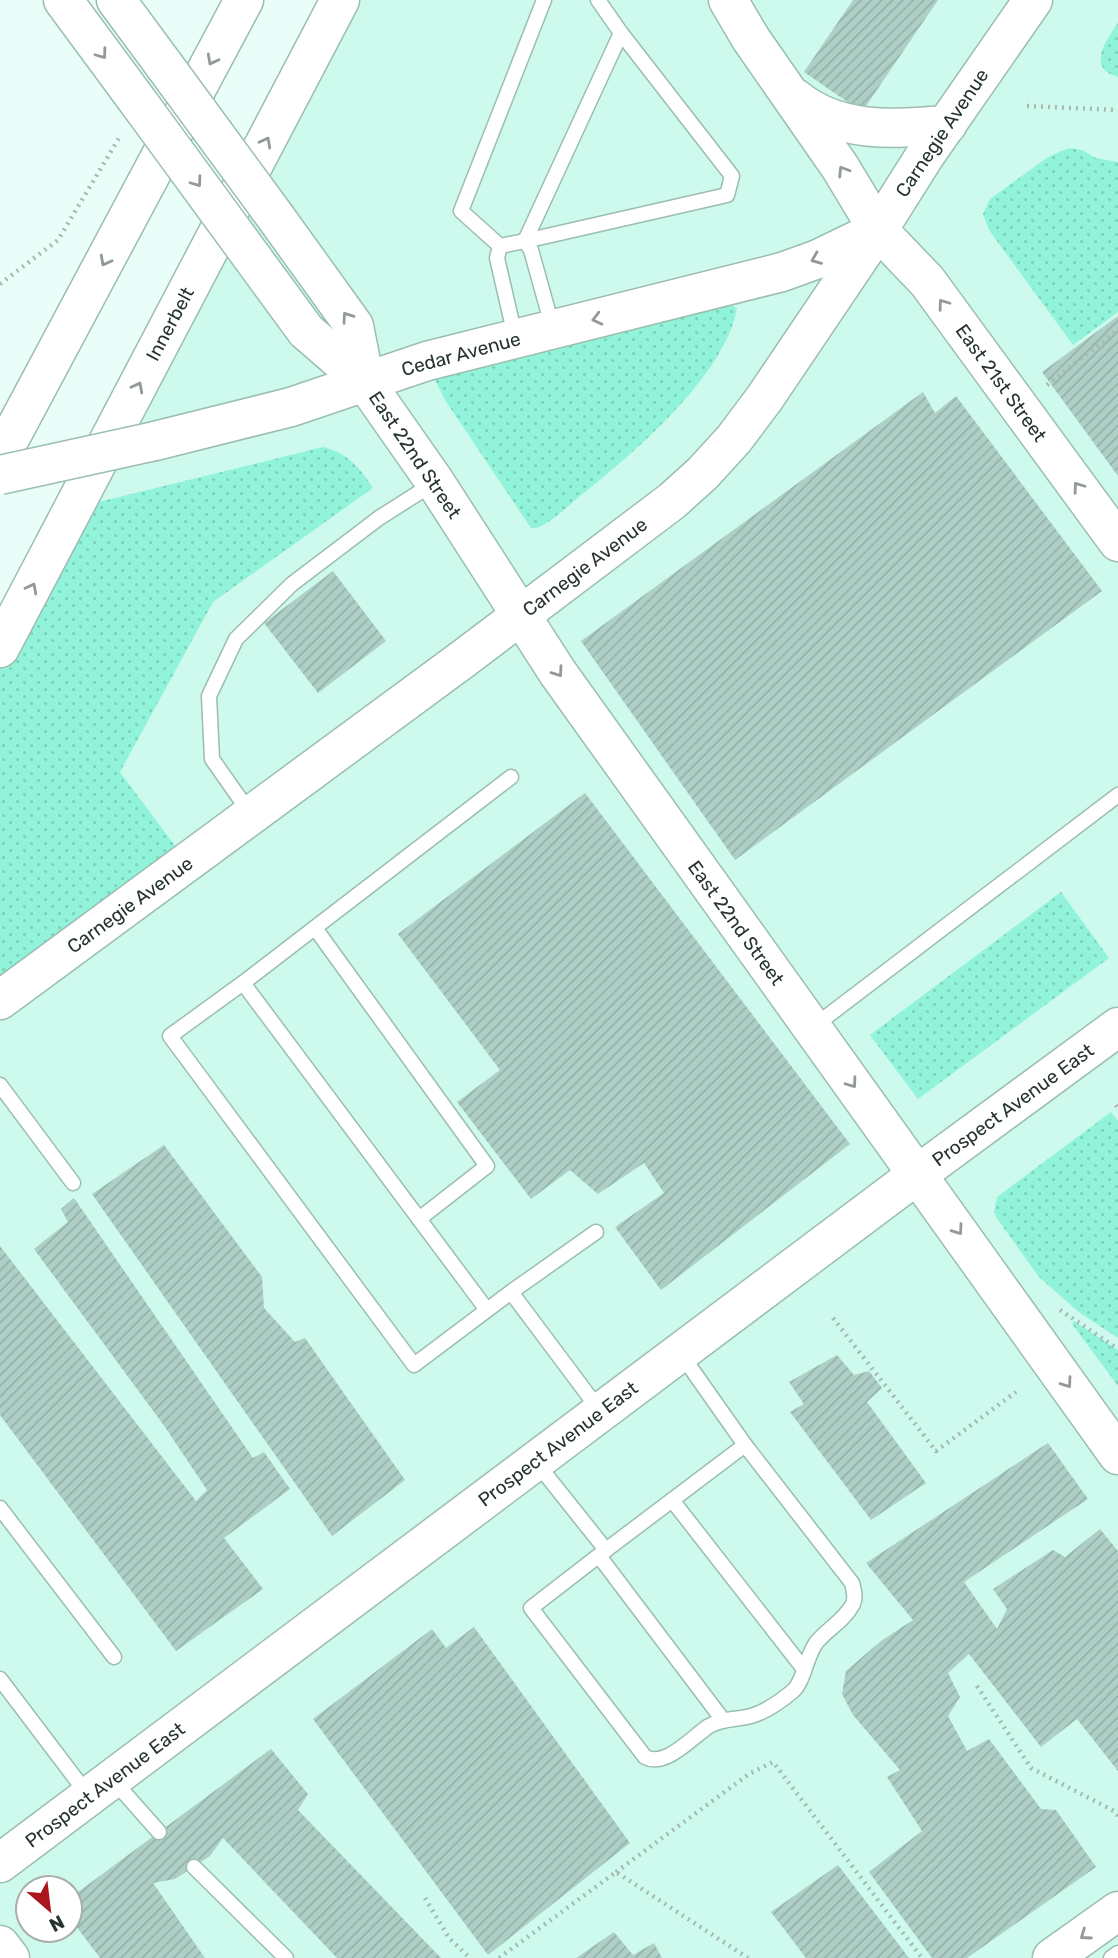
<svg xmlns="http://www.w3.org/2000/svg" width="1118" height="1958" viewBox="0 0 1118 1958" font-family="Rubik,sans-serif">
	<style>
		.built { fill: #cdfaed; fill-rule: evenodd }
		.grass { fill: url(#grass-dots) }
		.building { fill: url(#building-hatch) }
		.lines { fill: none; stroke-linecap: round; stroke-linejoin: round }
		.lane-casing { stroke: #9bbdb3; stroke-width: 17 }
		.secondary-casing { stroke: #9bbdb3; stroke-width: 41 }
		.primary-casing { stroke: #9bbdb3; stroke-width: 41 }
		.highway-casing { stroke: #9bbdb3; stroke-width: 41 }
		.path { stroke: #a5b8b3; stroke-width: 4.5; stroke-dasharray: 2 5; stroke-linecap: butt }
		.lane { stroke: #fff; stroke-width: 14 }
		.secondary { stroke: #fff; stroke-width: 38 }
		.primary { stroke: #fff; stroke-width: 38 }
		.highway { stroke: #fff; stroke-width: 38 }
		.secondary-bridge-casing { stroke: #9bbdb3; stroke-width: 41; stroke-linecap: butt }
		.secondary-bridge { stroke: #fff; stroke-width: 38 }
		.oneway { stroke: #929a98 }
		.labels { text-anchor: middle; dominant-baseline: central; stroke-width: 5; stroke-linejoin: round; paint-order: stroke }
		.street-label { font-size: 19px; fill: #263430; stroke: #fff }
	</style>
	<defs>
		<pattern id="grass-dots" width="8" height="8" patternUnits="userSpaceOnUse" patternTransform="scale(1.75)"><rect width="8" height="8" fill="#91f4da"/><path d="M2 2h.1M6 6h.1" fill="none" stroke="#7dd2bb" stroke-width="1.8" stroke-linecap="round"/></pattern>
		<pattern id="building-hatch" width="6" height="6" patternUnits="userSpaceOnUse" patternTransform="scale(1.75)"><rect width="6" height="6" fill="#adcfc5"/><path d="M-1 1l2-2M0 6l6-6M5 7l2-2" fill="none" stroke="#95b2aa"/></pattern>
	</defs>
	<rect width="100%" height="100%" fill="#e9fef8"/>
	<path class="built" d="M340 0H1118V1958H10L0 1945V648ZM28 1888H70V1930H28Z"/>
	<g class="grass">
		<path d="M1118 23V77C1086 68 1106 40 1118 23Z"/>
		<polygon points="1069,148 1082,150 1096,158 1118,162 1118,312 1073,345 989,230 983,214 990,199 1048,157"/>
		<path d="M731 305 737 308C725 376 633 454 580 496 567 507 553 521 537 528H531L445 400 432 374Z"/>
		<path d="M323 447C347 452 360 468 373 488L213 602 120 772 187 862 0 1000V648L74 508Z"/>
		<polygon points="1061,892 1109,958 918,1099 870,1035"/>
		<polygon points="1111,1112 1118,1121 1118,1338 1080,1313 1039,1277 996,1217 994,1212 997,1197"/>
		<polygon points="1074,1321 1118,1350 1118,1386 1072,1324"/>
	</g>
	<g class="building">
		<polygon points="853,0 938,0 862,112 804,72"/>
		<polygon points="1118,316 1118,476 1042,372"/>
		<polygon points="923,392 935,413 956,396 1102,591 735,860 581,641"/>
		<polygon points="333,571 386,641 318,693 264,623"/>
		<polygon points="585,793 850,1144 661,1290 615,1227 664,1193 644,1163 598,1194 570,1170 531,1199 457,1102 500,1070 398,934"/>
		<polygon points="164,1145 262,1277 264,1308 295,1342 305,1338 405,1480 332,1536 92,1194"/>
		<polygon points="74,1198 253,1458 264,1452 290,1489 224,1538 263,1589 176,1651 0,1415 0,1246 196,1501 207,1490 165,1427 34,1249 68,1222 61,1209"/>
		<polygon points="837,1355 854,1375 869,1371 882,1388 867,1402 926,1483 871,1520 790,1412 804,1404 789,1382"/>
		<polygon points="1048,1443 1088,1499 964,1582 997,1629 1007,1609 993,1589 1053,1550 1065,1557 1100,1529 1118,1551 1118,1771 1077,1719 1041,1747 969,1654 948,1673 960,1697 948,1716 967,1751 989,1739 1041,1809 1056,1810 1096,1867 967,1958 932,1958 869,1872 922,1831 887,1777 900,1770 853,1715 842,1694 846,1671 881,1641 913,1620 866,1563"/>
		<polygon points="474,1627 630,1843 488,1955 313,1719 432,1629 446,1648"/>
		<polygon points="271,1749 308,1794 298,1810 441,1958 337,1958 223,1838 210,1856 175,1879 153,1883 205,1958 100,1958 70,1918 70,1898"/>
		<polygon points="838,1865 909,1958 806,1958 771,1912"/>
		<polygon points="614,1932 633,1955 654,1943 662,1958 576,1958"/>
	</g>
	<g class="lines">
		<defs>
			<g id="lane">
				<polyline points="525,241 727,195 732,176 621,33"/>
				<polyline points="525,241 621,33 598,0"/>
				<polyline points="500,246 461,211 544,0"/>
				<polyline points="515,336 497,258 500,246 525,241 531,250 553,329"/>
				<polyline points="250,813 212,759 209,696 236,639 292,584 379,518 434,483"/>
				<polyline points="315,928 487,1166 419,1219"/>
				<polyline points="243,983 511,777"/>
				<polyline points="813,1027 1118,795"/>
				<polyline points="0,1085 73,1183"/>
				<polyline points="511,1292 596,1232"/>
				<polyline points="487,1310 243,983 170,1036 414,1365 511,1292 600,1411"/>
				<polyline points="535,1461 606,1550 745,1445 681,1354"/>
				<polyline points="672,1500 803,1668"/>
				<polyline points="0,1508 114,1657"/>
				<path d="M606 1550 531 1608 645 1757C666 1768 692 1737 709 1726 723 1718 736 1720 751 1716 765 1712 781 1701 793 1691 804 1681 806 1657 816 1643 827 1629 844 1621 853 1604 856 1597 854 1591 852 1583L745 1445"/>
				<polyline points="599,1556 723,1720"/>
				<polyline points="0,1679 88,1795"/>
				<polyline points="113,1780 159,1832"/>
				<polyline points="194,1867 286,1958"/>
				<polyline points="1111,1958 1118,1953"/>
			</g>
			<g id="secondary">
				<polyline points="63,0 142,107"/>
				<polyline points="116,0 164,65"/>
				<polyline points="277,219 354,326 365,382"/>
				<polyline points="878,230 927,281 1118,542"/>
				<polyline points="254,260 306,331 365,382 435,482 558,673 1118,1455"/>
				<polyline points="155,441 291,407 427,361 782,272 818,259 876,231"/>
				<polyline points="0,1000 463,659 672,501 703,473 734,439 764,399 878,230"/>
				<polyline points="0,1863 918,1174 1118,1027"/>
			</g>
			<g id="primary">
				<polyline points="878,230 924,157 1033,0"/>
				<polyline points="1052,1958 1118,1911"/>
			</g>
			<g id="highway">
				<polyline points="728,0 751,39 840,167 878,230"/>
				<path d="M795 98C839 134 894 129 947 125"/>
				<polyline points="0,457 244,0"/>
				<polyline points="0,648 340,0"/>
				<polyline points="0,1945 10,1958"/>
			</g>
		</defs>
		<use href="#lane" class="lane-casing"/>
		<use href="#secondary" class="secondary-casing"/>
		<use href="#primary" class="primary-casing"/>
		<use href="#highway" class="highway-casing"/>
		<g class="path">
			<polyline points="1027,106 1118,110"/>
			<polyline points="0,284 58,240 119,138"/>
			<polyline points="1047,385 1118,330"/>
			<polyline points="1116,1105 1118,1108"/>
			<polyline points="1060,1310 1118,1349"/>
			<polyline points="833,1318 936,1451 1016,1392"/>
			<polyline points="977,1686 1031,1768 1114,1811 1118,1816"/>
			<polyline points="616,1872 749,1774 773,1762 922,1958"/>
			<polyline points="425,1898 449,1938 470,1958"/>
			<polyline points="499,1958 616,1872 748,1958"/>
		</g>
		<use href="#lane" class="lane"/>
		<use href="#secondary" class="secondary"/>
		<use href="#primary" class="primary"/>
		<use href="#highway" class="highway"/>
		<defs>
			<g id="secondary-bridge">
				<polyline points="164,65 277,219"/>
				<polyline points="142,107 254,260"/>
				<polyline points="0,475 155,441"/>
			</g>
		</defs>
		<use href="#secondary-bridge" class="secondary-bridge-casing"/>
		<use href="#secondary-bridge" class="secondary-bridge"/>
	</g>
	<defs><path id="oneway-chevron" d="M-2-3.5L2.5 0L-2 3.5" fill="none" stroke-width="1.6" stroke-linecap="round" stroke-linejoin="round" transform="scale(1.75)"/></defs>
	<g class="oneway">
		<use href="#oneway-chevron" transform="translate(102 54) rotate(54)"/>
		<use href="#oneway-chevron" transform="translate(212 60) rotate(118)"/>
		<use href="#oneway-chevron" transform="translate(266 142) rotate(-62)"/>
		<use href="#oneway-chevron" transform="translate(843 171) rotate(-122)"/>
		<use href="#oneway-chevron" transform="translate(197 182) rotate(54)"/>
		<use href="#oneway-chevron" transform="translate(816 259) rotate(158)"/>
		<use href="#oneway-chevron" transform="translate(105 261) rotate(118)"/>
		<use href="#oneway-chevron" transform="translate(943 304) rotate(-126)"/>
		<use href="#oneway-chevron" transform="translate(347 317) rotate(-125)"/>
		<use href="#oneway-chevron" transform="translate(597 319) rotate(166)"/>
		<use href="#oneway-chevron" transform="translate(138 387) rotate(-62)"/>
		<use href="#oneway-chevron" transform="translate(1078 487) rotate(-126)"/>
		<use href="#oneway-chevron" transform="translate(32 588) rotate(-62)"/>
		<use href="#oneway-chevron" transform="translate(558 672) rotate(55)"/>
		<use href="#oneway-chevron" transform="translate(852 1083) rotate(54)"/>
		<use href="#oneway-chevron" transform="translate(958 1230) rotate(55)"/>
		<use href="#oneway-chevron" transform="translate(1067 1383) rotate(55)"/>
		<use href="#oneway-chevron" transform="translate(1085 1935) rotate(145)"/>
	</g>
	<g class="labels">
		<g class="street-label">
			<text transform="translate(942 133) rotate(-56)">Carnegie Avenue</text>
			<text transform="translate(170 324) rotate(-62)">Innerbelt</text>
			<text transform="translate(461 354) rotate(-15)">Cedar Avenue</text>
			<text transform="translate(1001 383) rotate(54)">East 21st Street</text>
			<text transform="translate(415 455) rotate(56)">East 22nd Street</text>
			<text transform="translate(585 567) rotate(-37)">Carnegie Avenue</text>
			<text transform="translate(130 905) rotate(-36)">Carnegie Avenue</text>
			<text transform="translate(736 923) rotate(54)">East 22nd Street</text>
			<text transform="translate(1013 1105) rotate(-36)">Prospect Avenue East</text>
			<text transform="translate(558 1444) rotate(-37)">Prospect Avenue East</text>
			<text transform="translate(105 1785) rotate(-37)">Prospect Avenue East</text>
		</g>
	</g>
	<g transform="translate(49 1909) rotate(152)"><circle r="33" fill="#ffffff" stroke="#a8aeac" stroke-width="2"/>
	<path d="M0-5L12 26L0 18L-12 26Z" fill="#aa151e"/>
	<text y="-10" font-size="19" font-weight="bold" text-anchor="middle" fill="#263430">N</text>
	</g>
</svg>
